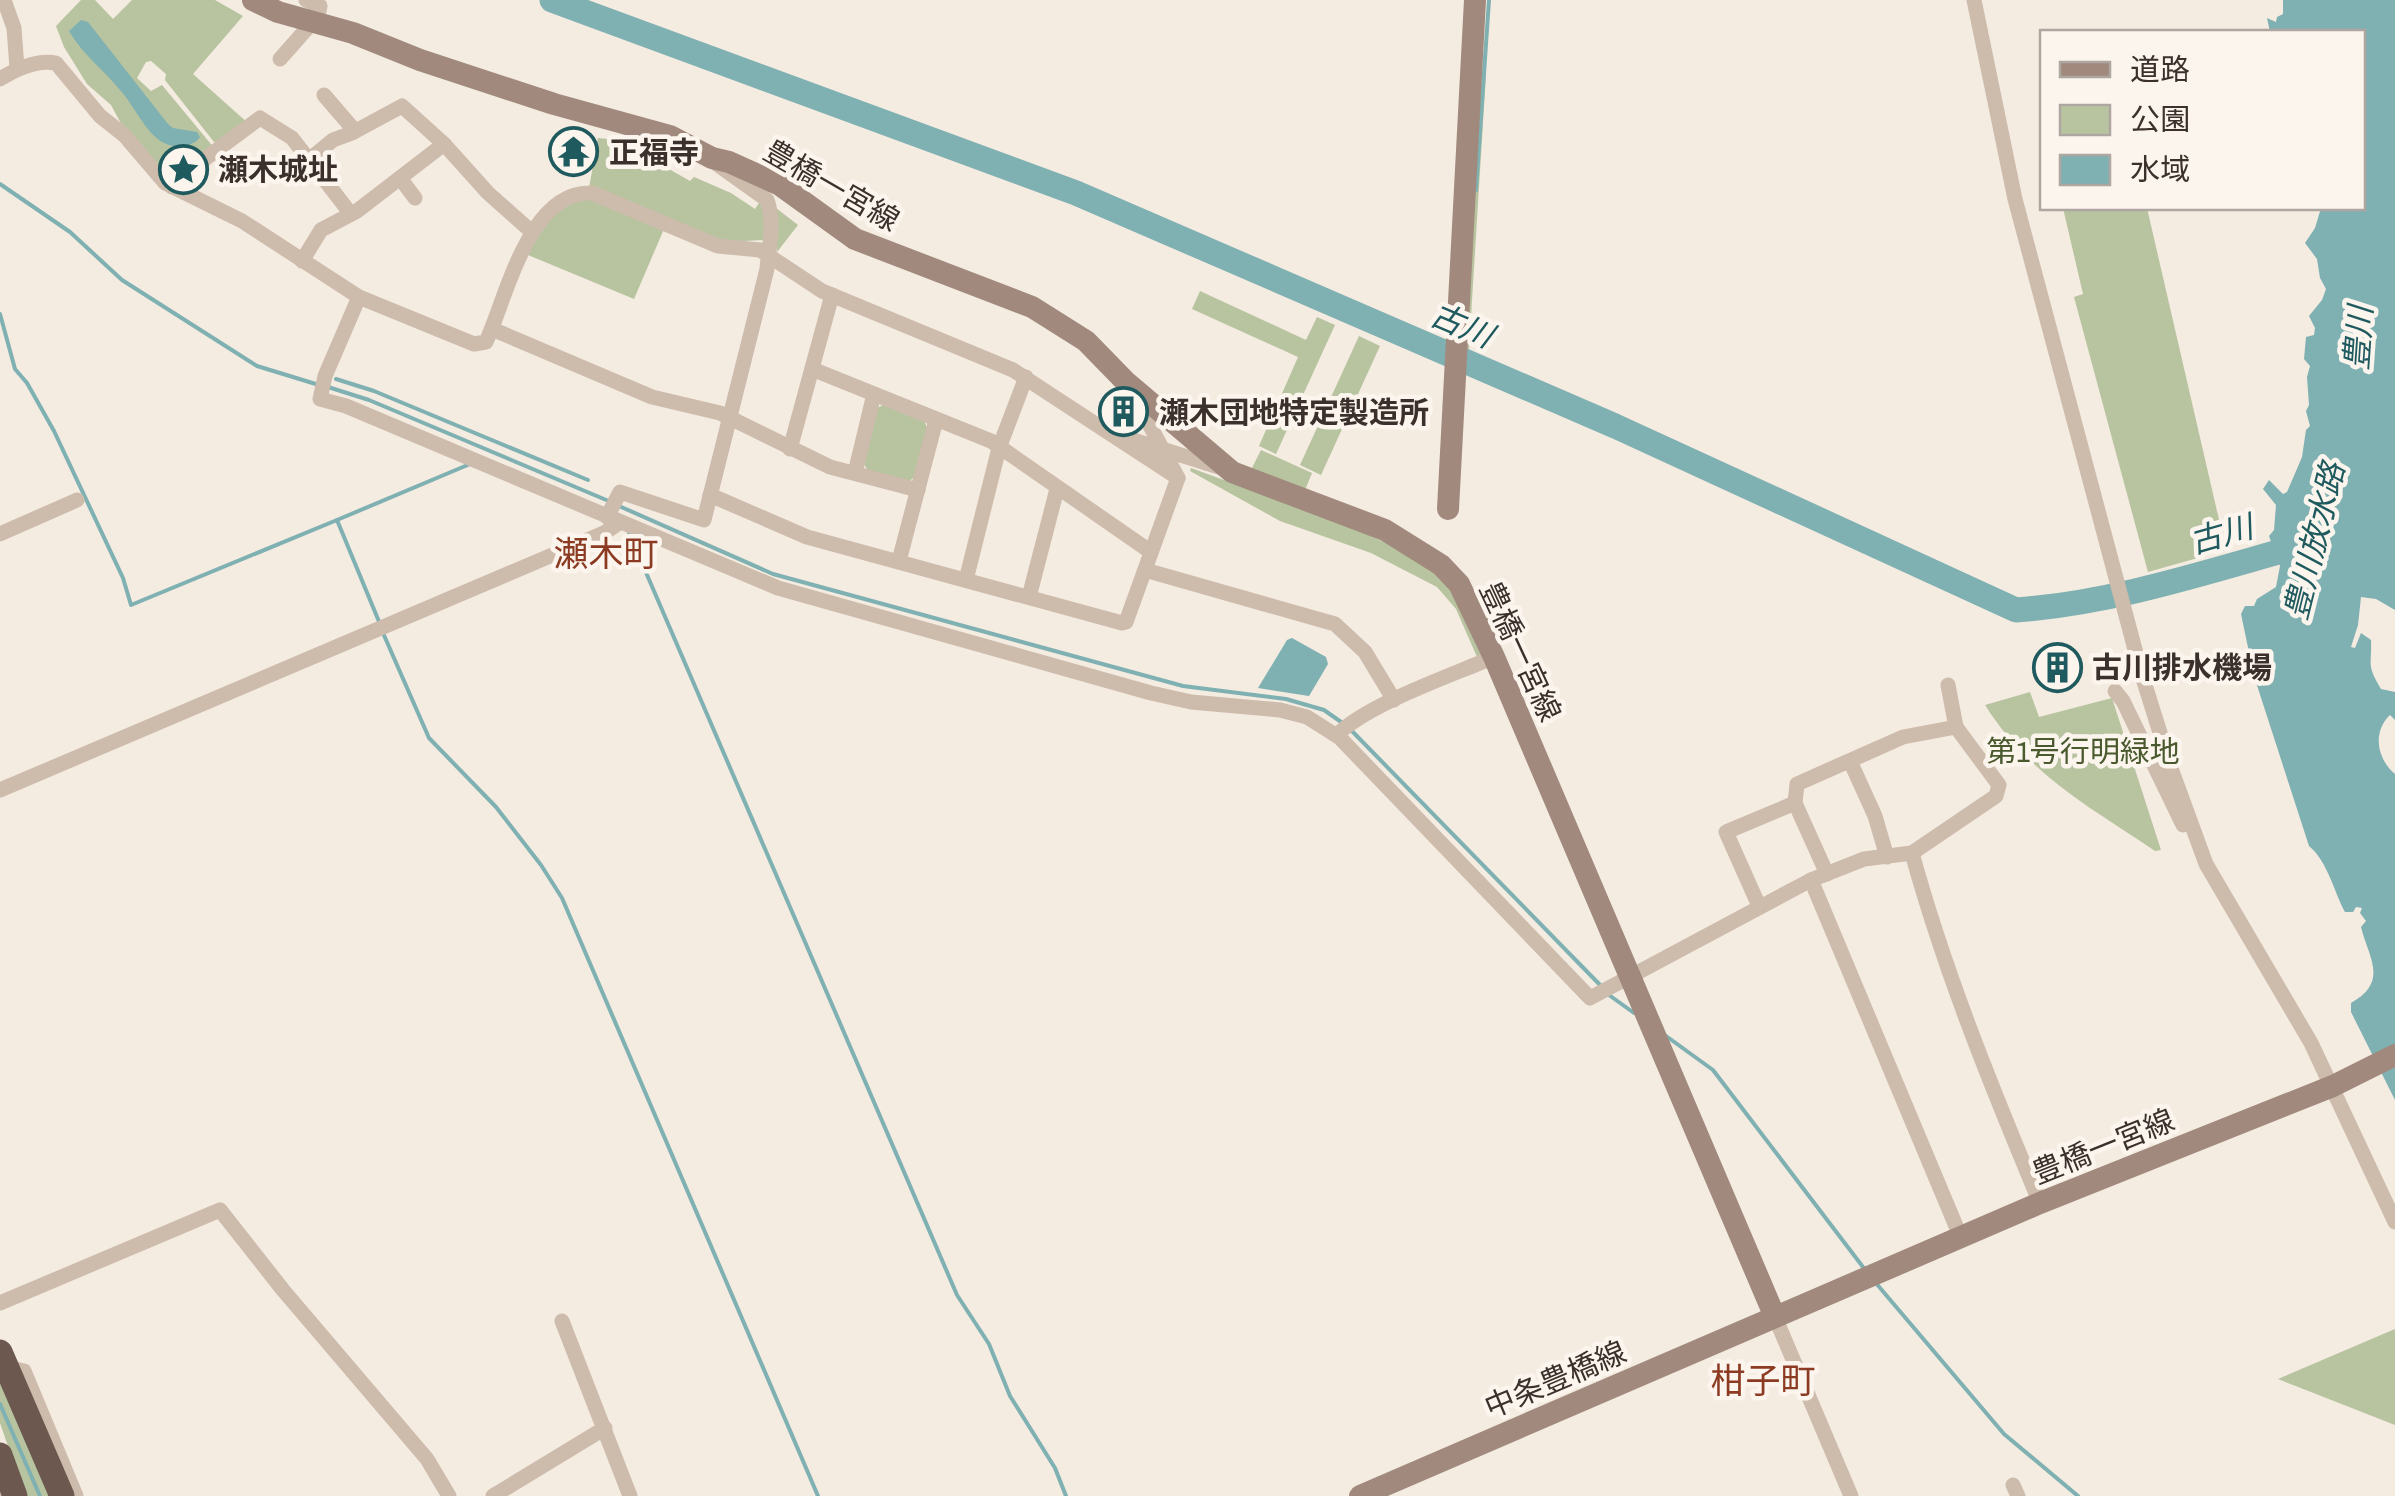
<svg xmlns="http://www.w3.org/2000/svg" width="2395" height="1496" viewBox="0 0 2395 1496" font-family="'Archivo Narrow','Noto Sans JP',sans-serif">
	<style>
		.green { fill: #b8c4a0 }
		.water { fill: #7fb0b2 }
		.lines { fill: none; stroke-linecap: round; stroke-linejoin: round }
		.stream { stroke: #7fb0b2; stroke-width: 4 }
		.river { stroke: #7fb0b2; stroke-width: 25 }
		.minor { stroke: #cdbbac; stroke-width: 15 }
		.secondary { stroke: #a18a7d; stroke-width: 22 }
		.trunk { stroke: #6c584f; stroke-width: 25 }
		.labels { text-anchor: middle; dominant-baseline: central; stroke-width: 9; stroke-linejoin: round; paint-order: stroke }
		.poi-label { font-size: 30px; font-weight: bold; fill: #3b302b; stroke: #fbf5ee; text-anchor: start }
		.street-label { font-size: 30px; fill: #3b302b; stroke: #fbf5ee }
		.park-label { font-size: 30px; fill: #4a5a2e; stroke: #fbf5ee }
		.water-label { font-size: 32px; font-style: italic; fill: #1f5a5e; stroke: #fbf5ee }
		.quarter-label { font-size: 35px; fill: #8c3b22; stroke: #fbf5ee }
	</style>
	<rect width="100%" height="100%" fill="#f4ebe1"/>
	<g class="green">
		<polygon points="81,0 95,0 113,19 132,0 215,0 243,16 193,74 249,124 218,147 165,80 166,74 151,61 146,62 137,78 151,91 162,85 215,149 176,178 168,177 131,142 111,105 87,84 64,47 56,26"/>
		<polygon points="1486,74 1469,349 1463,347 1482,75"/>
		<polygon points="598,138 618,140 690,181 694,177 731,193 755,209 759,203 764,206 764,240 724,242 589,188"/>
		<path d="M589 197 664 229 634 299 528 255C543 220 552 206 589 197Z"/>
		<polygon points="776,208 798,225 777,252 777,249"/>
		<polygon points="2063,208 2147,208 2226,550 2148,572 2074,297 2083,294"/>
		<polygon points="1200,291 1306,340 1317,317 1335,325 1276,454 1259,446 1298,357 1192,309"/>
		<polygon points="1359,336 1380,346 1321,475 1300,465"/>
		<polygon points="885,404 924,420 928,430 916,476 908,482 868,471 862,461 875,409"/>
		<polygon points="1261,450 1312,473 1303,495 1248,476"/>
		<polygon points="1191,468 1347,525 1395,547 1443,574 1481,655 1477,657 1456,609 1437,587 1371,553 1280,521 1190,471"/>
		<path d="M2030 692 2039 717 2112 698 2161 850 2155 851C2087 805 2030 776 1985 705Z"/>
		<polygon points="2395,1329 2395,1425 2278,1379"/>
		<polygon points="0,1372 53,1496 25,1496 0,1423"/>
	</g>
	<g class="water">
		<path d="M2283 0H2395V610L2376 599 2361 597 2358 625 2351 647 2355 648 2361 633 2371 640C2372 666 2366 664 2381 689L2395 692V720L2390 715C2372 732 2377 759 2395 774V1100L2351 1012V1003C2389 981 2369 959 2361 927L2366 921 2360 913 2362 908 2356 907 2353 912H2345C2334 892 2328 862 2309 846L2254 676 2241 614 2245 606H2254L2257 599 2276 587 2280 566 2269 536 2274 530 2276 505 2263 489 2269 480 2283 494 2287 492 2302 457 2306 430 2310 426 2306 411 2309 405 2307 377 2310 366 2304 359 2306 337 2314 335 2315 328 2309 316 2322 300 2326 289 2320 278 2317 259 2305 243 2315 228 2321 208H2362V32H2270L2267 18 2276 22 2277 17 2283 14Z"/>
		<path d="M81 20 88 22 168 124 173 128 197 132 200 137C192 149 171 149 159 140 143 128 133 104 120 90 103 69 83 55 69 31Z"/>
		<polygon points="1292,638 1326,657 1328,664 1309,696 1258,688 1287,640"/>
	</g>
	<g class="lines">
		<g class="stream">
			<polyline points="0,184 70,232 122,280 257,366 319,385"/>
			<polyline points="1476,190 1489,0"/>
			<polyline points="0,314 15,369 27,383 54,431 123,578 131,605 337,520 380,624"/>
			<polyline points="336,379 374,391 588,480"/>
			<polyline points="328,387 369,400 611,502"/>
			<polyline points="619,506 773,574 1183,686 1286,699 1324,710 1344,724"/>
			<polyline points="337,520 470,464"/>
			<polyline points="629,533 957,1295 989,1344 1010,1396 1055,1468 1066,1496"/>
			<polyline points="383,633 429,738 496,807 541,865 562,898 818,1496"/>
			<polyline points="1351,730 1603,988"/>
			<polyline points="1609,995 1634,1013"/>
			<polyline points="1666,1036 1713,1070 1866,1271"/>
			<polyline points="1875,1282 2004,1434 2078,1496"/>
			<polyline points="0,1404 40,1496"/>
		</g>
		<path class="river" d="M552 0 1076 193 1615 426 2016 610C2115 603 2212 570 2307 544"/>
		<g class="minor">
			<polyline points="4,0 14,28 17,68"/>
			<polyline points="1974,0 2015,199 2141,672 2172,771 2206,864 2311,1043 2395,1222"/>
			<polyline points="280,59 318,16 320,6 306,0"/>
			<path d="M0 79C16 69 36 59 56 63L100 116 124 135 165 183 242 221 359 297 474 344 486 342C507 296 529 190 592 193L718 246 760 250 822 291 1013 370 1178 478"/>
			<polyline points="324,95 355,131"/>
			<polyline points="310,159 333,140 352,133 402,106 444,144"/>
			<polyline points="400,178 415,198"/>
			<polyline points="172,187 194,167 260,118 292,138 351,214"/>
			<polyline points="302,261 321,230 357,211 444,144 488,193 532,232"/>
			<polyline points="359,297 325,376 320,399 346,406 778,588 1151,693 1191,702 1280,710 1307,717 1340,738 1590,998 1811,880 1864,859 1912,853 1996,796 1999,785 1956,727 1948,685"/>
			<polyline points="492,329 652,397 720,413 830,467 918,490"/>
			<polyline points="812,369 991,441 1151,552"/>
			<polyline points="1117,435 1219,467"/>
			<polyline points="790,449 832,295"/>
			<polyline points="855,473 874,394"/>
			<polyline points="710,495 807,537 1122,623 1126,622 1178,478 1133,394"/>
			<path d="M607 517 620 492 704 520 767 269C769 247 775 221 767 200L718 165"/>
			<polyline points="0,534 77,500"/>
			<polyline points="899,561 936,420"/>
			<polyline points="1145,570 1335,624 1365,652 1394,700"/>
			<polyline points="966,580 999,448 1026,377"/>
			<polyline points="1029,597 1057,489"/>
			<polyline points="2115,691 2123,701 2183,825"/>
			<path d="M1337 735C1368 704 1450 676 1494 657"/>
			<polyline points="1850,761 1875,816 1887,857"/>
			<polyline points="0,790 604,533 619,523"/>
			<path d="M1912 853C1945 973 1992 1088 2040 1203"/>
			<polyline points="1827,874 1795,803 1797,784 1903,737 1956,727"/>
			<polyline points="1811,880 1961,1238"/>
			<polyline points="1759,906 1726,832 1795,803"/>
			<polyline points="0,1303 220,1210 283,1290 427,1459 449,1496"/>
			<polyline points="1775,1317 1851,1496"/>
			<polyline points="562,1321 630,1496"/>
			<polyline points="7,1367 24,1371 76,1496"/>
			<polyline points="2013,1485 2018,1496"/>
			<polyline points="0,1492 2,1496"/>
			<polyline points="493,1496 605,1428"/>
		</g>
		<g class="secondary">
			<polyline points="253,0 278,12 353,33 420,60 554,104 670,136 712,158 729,162 780,185 855,239 1032,307 1086,341 1126,382 1232,472 1385,530 1441,565 1459,584 1494,657 1775,1317"/>
			<polyline points="1448,509 1475,0"/>
			<polyline points="1360,1496 2040,1203 2333,1086 2395,1055"/>
		</g>
		<g class="trunk">
			<polyline points="0,1352 62,1496"/>
			<polyline points="0,1455 15,1496"/>
		</g>
	</g>
	<defs>
		<symbol id="temple-ring" viewBox="-11 -11 22 22"><circle r="9.5" fill="#fbf5ee" stroke="#1f5a5e" stroke-width="1.5"/><path d="M0-6L5-2H3V0L6.5 2.5H4V6H1.5V3h-3V6H-4V2.5H-6.5L-3 0V-2H-5Z" fill="#1f5a5e"/></symbol>
		<symbol id="sight-ring" viewBox="-11 -11 22 22"><circle r="9.5" fill="#fbf5ee" stroke="#1f5a5e" stroke-width="1.5"/><path d="M0-6L1.8-2.2L6-1.7L2.9 1.2L3.7 5.4L0 3.3L-3.7 5.4L-2.9 1.2L-6-1.7L-1.8-2.2Z" fill="#1f5a5e"/></symbol>
		<symbol id="building-ring" viewBox="-11 -11 22 22"><circle r="9.5" fill="#fbf5ee" stroke="#1f5a5e" stroke-width="1.5"/><path d="M-4-6H4V6H1V3H-1V6H-4ZM-2.5-4.3h1.7v1.8h-1.7ZM.8-4.3h1.7v1.8H.8ZM-2.5-1h1.7V.8h-1.7ZM.8-1h1.7V.8H.8Z" fill="#1f5a5e"/></symbol>
	</defs>
	<g fill-rule="evenodd">
		<use href="#temple-ring" x="546" y="124" width="55" height="55"/>
		<use href="#sight-ring" x="156" y="142" width="55" height="55"/>
		<use href="#building-ring" x="1096" y="384" width="55" height="55"/>
		<use href="#building-ring" x="2030" y="640" width="55" height="55"/>
	</g>
	<g class="labels">
		<g class="poi-label">
			<text x="609" y="152">正福寺</text>
			<text x="218" y="169">瀬木城址</text>
			<text x="1159" y="412">瀬木団地特定製造所</text>
			<text x="2092" y="667">古川排水機場</text>
		</g>
		<g class="street-label">
			<text transform="translate(832 185) rotate(30)">豊橋一宮線</text>
			<text transform="translate(1521 651) rotate(65)">豊橋一宮線</text>
			<text transform="translate(2103 1146) rotate(-22)">豊橋一宮線</text>
			<text transform="translate(1555 1379) rotate(-23)">中条豊橋線</text>
		</g>
		<g class="park-label">
			<text x="2083" y="751">第1号行明緑地</text>
		</g>
		<g class="water-label">
			<text transform="translate(1462 325) rotate(23)">古川</text>
			<text transform="translate(2358 338) rotate(-86)">豊川</text>
			<text transform="translate(2221 534) rotate(-16)">古川</text>
			<text transform="translate(2314 541) rotate(-76)">豊川放水路</text>
		</g>
		<g class="quarter-label">
			<text x="606" y="553">瀬木町</text>
			<text x="1763" y="1380">柑子町</text>
		</g>
	</g>
	<rect x="2040" y="30" width="325" height="180" fill="#fbf5ee" stroke="#aea6a0" stroke-width="2.5"/>
	<rect x="2060" y="62" width="50" height="15" fill="#a18a7d" stroke="#aea6a0" stroke-width="2.5"/>
	<text x="2130" y="80" font-size="30" fill="#3b302b">道路</text>
	<rect x="2060" y="105" width="50" height="30" fill="#b8c4a0" stroke="#aea6a0" stroke-width="2.5"/>
	<text x="2130" y="130" font-size="30" fill="#3b302b">公園</text>
	<rect x="2060" y="155" width="50" height="30" fill="#7fb0b2" stroke="#aea6a0" stroke-width="2.5"/>
	<text x="2130" y="180" font-size="30" fill="#3b302b">水域</text>
</svg>
